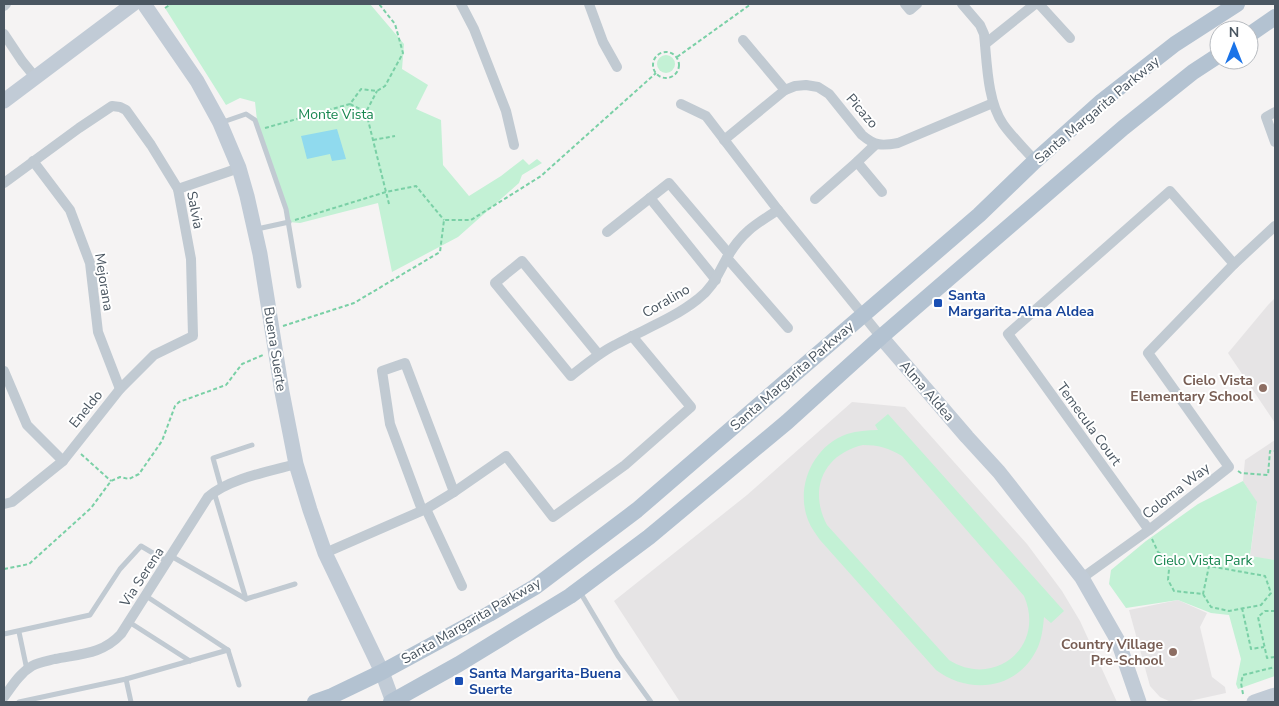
<svg xmlns="http://www.w3.org/2000/svg" width="1279" height="706" viewBox="0 0 1279 706" font-family="'Nunito Sans',sans-serif">
	<style>
		.education { fill: #e6e4e5 }
		.green { fill: #c3f1d5; fill-rule: evenodd }
		.water { fill: #90daee }
		.lines { fill: none; stroke-linecap: round; stroke-linejoin: round }
		.path { stroke: #7ad0a6; stroke-width: 2; stroke-dasharray: 4 2.5; stroke-linecap: butt }
		.lane { stroke: #c1cad2; stroke-width: 5 }
		.street { stroke: #c1cad2; stroke-width: 10 }
		.secondary { stroke: #c1cbd6; stroke-width: 15 }
		.primary { stroke: #b3c2d1; stroke-width: 16 }
		.transit-dot { fill: #1a4fb4; stroke: #fff; stroke-width: 2 }
		.education-dot { fill: #8d6e63; stroke: #fff; stroke-width: 2 }
		.labels { text-anchor: middle; dominant-baseline: central; stroke-width: 4; stroke-linejoin: round; paint-order: stroke }
		.street-label { font-size: 14px; fill: #4a5661; stroke: #fff }
		.park-label { font-size: 14px; fill: #17864f; stroke: #fff }
		.transit-label { font-size: 14px; font-weight: bold; fill: #164399; stroke: #fff; text-anchor: start }
		.education-label { font-size: 14px; font-weight: bold; fill: #785e54; stroke: #fff; text-anchor: end }
	</style>
	<rect width="100%" height="100%" fill="#f5f3f3"/>
	<g class="education">
		<polygon points="1275,298 1275,423 1228,353 1268,305"/>
		<polygon points="852,402 905,407 1027,544 1062,591 1080,621 1117,702 680,702 614,601 747,495"/>
		<polygon points="1275,440 1275,560 1250,557 1257,503 1243,481 1245,460"/>
		<polygon points="1178,600 1207,613 1200,627 1212,677 1225,687 1226,693 1185,702 1171,702 1160,697 1150,686 1129,610"/>
	</g>
	<g class="green">
		<polygon points="170,4 370,4 404,44 402,69 428,85 416,109 441,120 443,165 469,196 501,176 523,159 529,165 537,159 542,163 522,175 519,183 458,237 392,272 378,203 300,223 289,222 258,130 255,102 240,98 226,105 165,8"/>
		<circle cx="666" cy="64" r="9"/>
		<path d="M888 414 1064 611 1051 623 1044 617C1043 628 1042 637 1038 647 1019 689 971 696 936 670L820 540C816 534 811 528 808 520 795 487 813 446 847 434 858 431 867 430 878 430L875 425ZM863 445C878 445 889 448 902 456L1024 596C1046 646 995 689 949 660L827 525C808 489 824 454 863 445Z"/>
		<polygon points="1243,481 1257,502 1250,556 1275,560 1275,676 1238,689 1236,684 1241,659 1229,615 1211,613 1178,600 1126,608 1109,584 1111,570 1146,541 1198,504"/>
	</g>
	<polygon class="water" points="337,129 346,159 332,161 330,154 307,159 301,136"/>
	<g class="lines">
		<g class="path">
			<polyline points="165,8 171,4"/>
			<circle cx="666" cy="65" r="13"/>
			<polyline points="677,57 751,4"/>
			<polyline points="350,104 366,112 377,91"/>
			<polyline points="366,112 389,204"/>
			<polyline points="265,128 350,104 361,89 377,91 385,86 403,53 395,24 379,4"/>
			<polyline points="373,140 395,136"/>
			<polyline points="295,220 386,192 416,186 444,220"/>
			<polyline points="283,326 354,303 440,252 444,220 471,220 541,176 656,73"/>
			<polyline points="81,454 111,481"/>
			<polyline points="1238,471 1241,473 1268,475 1270,451 1275,451"/>
			<polyline points="1152,539 1158,552 1170,559 1168,580 1174,591 1203,594 1211,607 1229,611 1261,605 1271,593 1265,576 1209,566 1203,594"/>
			<polyline points="4,569 29,564 91,508 111,481 120,477 129,479 139,474 162,441 175,406 179,402 226,385 242,364 263,355"/>
			<polyline points="1242,608 1251,649 1264,647"/>
			<polyline points="1275,611 1265,611 1258,617 1267,658 1275,657"/>
			<polyline points="1243,694 1241,683 1243,675 1275,667"/>
		</g>
		<g class="lane">
			<polyline points="223,122 246,114 255,120 286,209 299,286"/>
			<polyline points="257,229 289,222"/>
			<polyline points="221,487 213,458 252,445"/>
			<polyline points="214,492 246,599"/>
			<polyline points="171,556 246,599 295,584"/>
			<polyline points="580,592 618,656 651,702"/>
			<polyline points="146,596 228,650 239,685"/>
			<polyline points="129,622 190,661"/>
			<polyline points="19,632 27,670"/>
			<polyline points="4,634 90,615 120,569 141,546 168,562"/>
			<polyline points="126,679 131,702"/>
			<polyline points="19,702 126,679 228,650"/>
		</g>
		<g class="street">
			<polyline points="461,4 474,29 506,111 514,145"/>
			<polyline points="589,4 603,42 617,67"/>
			<polyline points="905,4 910,10 917,4"/>
			<path d="M962 4 980 25 984 34C987 61 987 101 1003 124 1012 137 1025 149 1035 161"/>
			<polyline points="1039,4 1070,38"/>
			<polyline points="4,6 6,4"/>
			<polyline points="4,34 22,61 35,77"/>
			<polyline points="743,40 785,90"/>
			<polyline points="985,44 1035,4"/>
			<polyline points="681,104 706,116 778,210 881,337"/>
			<polyline points="1275,112 1266,117 1275,142"/>
			<path d="M724 140 785 90 795 86 806 85 818 87 829 94 862 135C875 146 882 146 898 143L993 103"/>
			<polyline points="33,161 70,210 90,263 98,332 120,389"/>
			<polyline points="857,162 882,192"/>
			<polyline points="4,183 79,128 112,106 120,107 126,110 151,145 178,189 191,259 193,336 154,355 120,389 63,461 12,502 4,504"/>
			<polyline points="178,189 239,168"/>
			<polyline points="650,198 716,280"/>
			<polyline points="815,199 857,162 876,144"/>
			<polyline points="607,232 669,183 729,254"/>
			<polyline points="727,258 788,328"/>
			<path d="M599 355 522 261 495 283 571 376C585 365 599 353 615 345 642 330 673 319 698 299 714 287 718 273 728 256 742 232 756 224 778 210"/>
			<polyline points="4,371 27,425 63,461"/>
			<polyline points="426,509 462,586"/>
			<polyline points="422,510 390,424 382,371 405,363 454,492"/>
			<polyline points="1149,530 1008,334 1170,191 1234,264"/>
			<polyline points="325,553 426,509 454,492 506,456 553,517 625,465 691,407 632,336"/>
			<polyline points="1082,578 1149,530 1229,467 1148,353 1234,264 1275,226"/>
			<path d="M4 697C12 686 20 673 32 666 39 662 47 661 55 659 80 654 103 654 121 634L208 497C228 479 270 471 296 464"/>
		</g>
		<g class="secondary">
			<polyline points="144,4 197,81 220,123 239,168 247,196 260,254 282,392 296,464 310,510 325,553 382,672 393,702"/>
			<polyline points="4,101 133,4"/>
			<polyline points="881,337 967,437 999,472 1082,578 1118,641 1139,702"/>
			<polyline points="1254,702 1275,695"/>
		</g>
		<g class="primary">
			<polyline points="1249,35 1275,17"/>
			<polyline points="315,702 332,696 382,672 489,614 535,587 637,510 979,215 1035,161 1102,101 1175,44 1237,4"/>
			<polyline points="391,702 459,664 570,596 649,537 787,422 881,337 1123,128 1193,72 1219,55"/>
		</g>
	</g>
	<g class="transit-dot">
		<rect x="933" y="298" width="10" height="10" rx="2.5"/>
		<rect x="454" y="676" width="10" height="10" rx="2.5"/>
	</g>
	<g class="education-dot">
		<circle cx="1263" cy="388" r="5"/>
		<circle cx="1173" cy="652" r="5"/>
	</g>
	<g class="labels">
		<g class="street-label">
			<text transform="translate(1097 110) rotate(-40)">Santa Margarita Parkway</text>
			<text transform="translate(862 111) rotate(49)">Picazo</text>
			<text transform="translate(195 210) rotate(79)">Salvia</text>
			<text transform="translate(104 282) rotate(81)">Mejorana</text>
			<text transform="translate(666 301) rotate(-30)">Coralino</text>
			<text transform="translate(275 349) rotate(81)">Buena Suerte</text>
			<text transform="translate(792 376) rotate(-41)">Santa Margarita Parkway</text>
			<text transform="translate(927 391) rotate(49)">Alma Aldea</text>
			<text transform="translate(86 409) rotate(-51)">Eneldo</text>
			<text transform="translate(1089 424) rotate(54)">Temecula Court</text>
			<text transform="translate(1176 491) rotate(-38)">Coloma Way</text>
			<text transform="translate(142 577) rotate(-57)">Via Serena</text>
			<text transform="translate(471 621) rotate(-30)">Santa Margarita Parkway</text>
		</g>
		<g class="park-label">
			<text x="336" y="114">Monte Vista</text>
			<text x="1203" y="560">Cielo Vista Park</text>
		</g>
		<g class="transit-label">
			<text x="948" y="295">Santa<tspan x="948" dy="16">Margarita-Alma Aldea</tspan></text>
			<text x="469" y="673">Santa Margarita-Buena<tspan x="469" dy="16">Suerte</tspan></text>
		</g>
		<g class="education-label">
			<text x="1253" y="380">Cielo Vista<tspan x="1253" dy="16">Elementary School</tspan></text>
			<text x="1163" y="644">Country Village<tspan x="1163" dy="16">Pre-School</tspan></text>
		</g>
	</g>
	<rect width="1279" height="706" fill="none" stroke="#4a5661" stroke-width="10"/>
	<g transform="translate(1234 45)"><circle r="24" fill="#ffffff" stroke="#b7bbc0"/>
	<path d="M0-4L9 19L0 12L-9 19Z" fill="#1a73e8"/>
	<text y="-8" font-size="14" font-weight="bold" text-anchor="middle" fill="#4a5661">N</text>
	</g>
</svg>
